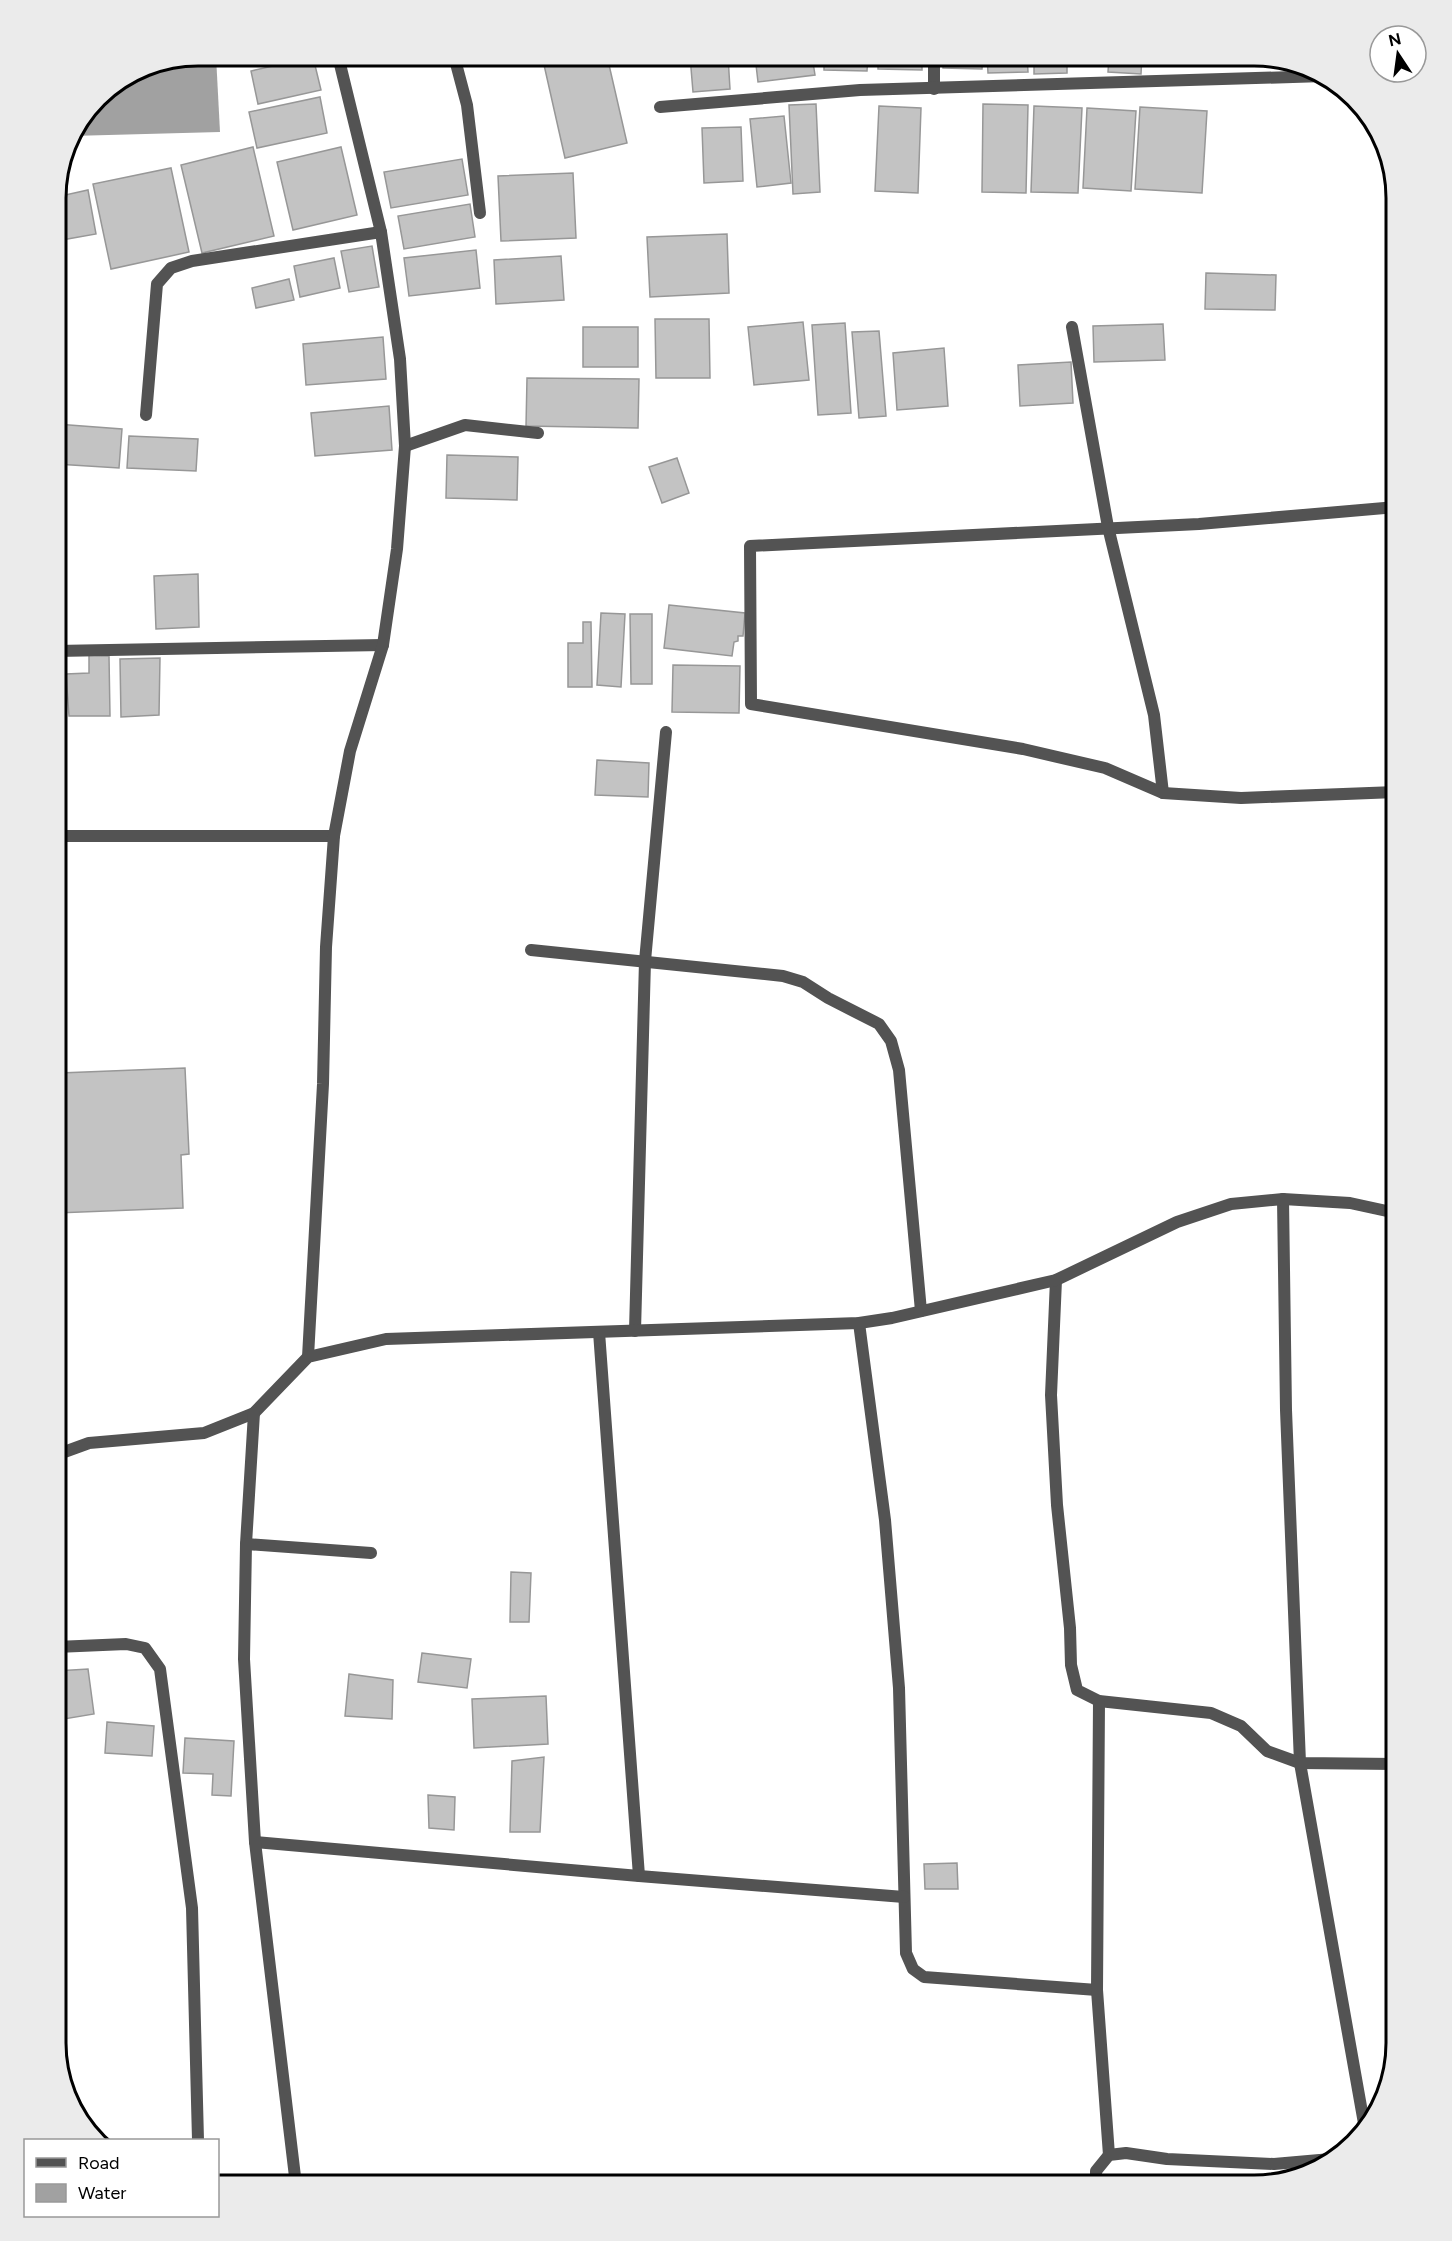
<svg xmlns="http://www.w3.org/2000/svg" width="1452" height="2241" viewBox="0 0 1452 2241" font-family="Figtree,sans-serif">
	<style>
		.water { fill: #a1a1a1 }
		.building { fill: #c3c3c3; stroke: #979797; stroke-width: 1.5 }
		.lines { fill: none; stroke-linecap: round; stroke-linejoin: round }
		.minor { stroke: #535353; stroke-width: 12 }
		.rim { fill: none; stroke: #000; stroke-width: 3 }
	</style>
	<rect width="100%" height="100%" fill="#fff"/>
	<polygon class="water" points="198,56 216,56 220,132 71,136 97,97 144,66"/>
	<g class="building">
		<polygon points="542,56 607,56 627,143 565,158"/>
		<polygon points="690,56 728,56 730,89 693,92"/>
		<polygon points="755,56 812,56 815,75 758,82"/>
		<polygon points="824,56 868,56 867,71 824,70"/>
		<polygon points="878,56 922,56 922,70 878,69"/>
		<polygon points="943,56 983,56 982,69 943,68"/>
		<polygon points="987,56 1027,56 1028,72 988,73"/>
		<polygon points="1034,56 1067,56 1067,73 1034,74"/>
		<polygon points="1109,56 1142,56 1141,74 1108,72"/>
		<polygon points="313,57 321,90 258,104 251,71"/>
		<polygon points="320,97 327,133 257,148 249,112"/>
		<polygon points="816,104 820,192 793,194 789,105"/>
		<polygon points="983,104 1028,105 1026,193 982,192"/>
		<polygon points="879,106 921,108 918,193 875,191"/>
		<polygon points="1034,106 1082,108 1078,193 1031,192"/>
		<polygon points="1140,107 1207,111 1202,193 1135,189"/>
		<polygon points="1087,108 1136,111 1131,191 1083,188"/>
		<polygon points="784,116 791,183 757,187 750,119"/>
		<polygon points="741,127 743,181 704,183 702,128"/>
		<polygon points="253,147 274,236 202,253 181,165"/>
		<polygon points="341,147 357,215 293,230 277,162"/>
		<polygon points="462,159 468,195 391,208 384,172"/>
		<polygon points="171,168 189,252 111,269 93,184"/>
		<polygon points="573,173 576,238 501,241 498,176"/>
		<polygon points="88,190 96,234 56,241 56,197"/>
		<polygon points="470,204 475,237 404,249 398,216"/>
		<polygon points="727,234 729,293 650,297 647,237"/>
		<polygon points="372,246 379,287 349,292 341,251"/>
		<polygon points="476,250 480,288 409,296 404,258"/>
		<polygon points="561,256 564,300 496,304 494,260"/>
		<polygon points="334,258 340,288 300,297 294,266"/>
		<polygon points="1206,273 1276,275 1275,310 1205,309"/>
		<polygon points="289,279 294,300 256,308 252,288"/>
		<polygon points="655,319 709,319 710,378 656,378"/>
		<polygon points="803,322 809,380 754,385 748,327"/>
		<polygon points="845,323 851,413 818,415 812,325"/>
		<polygon points="1163,324 1165,360 1094,362 1093,326"/>
		<rect x="583" y="327" width="55" height="40"/>
		<polygon points="879,331 886,416 859,418 852,332"/>
		<polygon points="383,337 386,379 306,385 303,344"/>
		<polygon points="944,348 948,406 897,410 893,353"/>
		<polygon points="1071,362 1073,403 1020,406 1018,365"/>
		<polygon points="527,378 639,379 638,428 526,426"/>
		<polygon points="389,406 392,450 315,456 311,413"/>
		<polygon points="56,424 122,429 119,468 56,464"/>
		<polygon points="129,436 198,439 196,471 127,468"/>
		<polygon points="447,455 518,457 517,500 446,498"/>
		<polygon points="677,458 689,493 662,503 649,467"/>
		<polygon points="198,574 199,627 156,629 154,576"/>
		<polygon points="669,605 745,613 743,636 738,636 738,641 734,642 732,656 664,648"/>
		<polygon points="601,613 625,614 621,687 597,685"/>
		<polygon points="630,614 652,614 652,684 631,684"/>
		<polygon points="583,622 591,622 592,687 568,687 568,643 583,643"/>
		<polygon points="89,655 109,656 110,716 69,716 66,674 89,673"/>
		<polygon points="160,658 159,715 121,717 120,659"/>
		<polygon points="673,665 740,666 739,713 672,712"/>
		<polygon points="597,760 649,763 648,797 595,795"/>
		<polygon points="185,1068 189,1154 181,1155 183,1208 56,1213 56,1111 61,1111 60,1073"/>
		<polygon points="511,1572 531,1573 529,1622 510,1622"/>
		<polygon points="422,1653 471,1659 467,1688 418,1682"/>
		<polygon points="88,1669 94,1714 64,1719 60,1708 56,1707 56,1671"/>
		<polygon points="349,1674 393,1680 392,1719 345,1716"/>
		<polygon points="546,1696 548,1744 474,1748 472,1699"/>
		<polygon points="107,1722 154,1726 152,1756 105,1753"/>
		<polygon points="185,1738 234,1741 231,1796 212,1795 213,1774 183,1773"/>
		<polygon points="544,1757 540,1832 510,1832 512,1761"/>
		<polygon points="428,1795 455,1797 454,1830 429,1828"/>
		<polygon points="957,1863 958,1889 925,1889 924,1864"/>
	</g>
	<g class="lines">
		<g class="minor">
			<polyline points="454,56 467,105 480,213"/>
			<polyline points="934,56 934,89"/>
			<polyline points="660,107 860,90 1324,76"/>
			<polyline points="1072,327 1108,527 1154,715 1163,793"/>
			<polyline points="146,415 157,284 171,268 192,261 381,232"/>
			<polyline points="405,446 465,425 538,433"/>
			<polyline points="56,651 383,645"/>
			<polyline points="1396,792 1241,798 1163,793 1105,768 1023,749 751,704 750,546 1199,524 1396,507"/>
			<polyline points="56,836 334,836"/>
			<polyline points="531,950 783,976 803,982 828,998 879,1024 891,1041 899,1070 921,1311"/>
			<polyline points="1283,1199 1286,1410 1300,1763 1365,2129"/>
			<polyline points="1056,1280 1051,1395 1057,1505 1070,1628 1071,1665 1077,1690 1099,1701 1211,1713 1241,1726 1267,1751 1300,1763 1396,1764"/>
			<polyline points="859,1323 885,1520 899,1688 906,1953 913,1969 924,1977 1097,1990"/>
			<polyline points="635,1331 645,961 666,732"/>
			<polyline points="599,1332 639,1876"/>
			<polyline points="308,1357 323,1084 326,947 334,836 350,751 383,645 397,549 405,446 400,359 381,232 338,56"/>
			<polyline points="56,1455 89,1443 204,1433 254,1413 308,1357 386,1339 859,1323 892,1318 1056,1280 1177,1222 1231,1204 1283,1199 1350,1203 1396,1213"/>
			<polyline points="246,1544 254,1413"/>
			<polyline points="56,1647 126,1644 145,1648 160,1669 192,1908 198,2140"/>
			<polyline points="1099,1701 1097,1990 1109,2155"/>
			<polyline points="255,1842 639,1876 904,1897"/>
			<polyline points="296,2185 255,1842 244,1659 246,1544 371,1553"/>
			<polyline points="1096,2185 1096,2171 1109,2155 1126,2153 1167,2159 1274,2164 1331,2159"/>
		</g>
	</g>
	<path d="M0 0H1452V2241H0ZM198 66H1254A132 132 0 0 1 1386 198V2043A132 132 0 0 1 1254 2175H198A132 132 0 0 1 66 2043V198A132 132 0 0 1 198 66Z" fill="#ebebeb" fill-rule="evenodd"/>
	<path class="rim" d="M198 66H1254A132 132 0 0 1 1386 198V2043A132 132 0 0 1 1254 2175H198A132 132 0 0 1 66 2043V198A132 132 0 0 1 198 66Z"/>
	<rect x="24" y="2139" width="195" height="78" fill="#ffffff" stroke="#999999" stroke-width="1.5"/>
	<rect x="36" y="2158" width="30" height="9" fill="#535353" stroke="#999999" stroke-width="1.5"/>
	<text x="78" y="2169" font-size="18" fill="#000000">Road</text>
	<rect x="36" y="2184" width="30" height="18" fill="#a1a1a1" stroke="#999999" stroke-width="1.5"/>
	<text x="78" y="2199" font-size="18" fill="#000000">Water</text>
	<g transform="translate(1398 54) rotate(347)"><circle r="28" fill="#ffffff" stroke="#999999" stroke-width="1.5"/>
	<path d="M0-4.5L10 22L0 15L-10 22Z" fill="#000000"/>
	<text y="-9" font-size="16" font-weight="bold" text-anchor="middle" fill="#000000">N</text>
	</g>
</svg>
